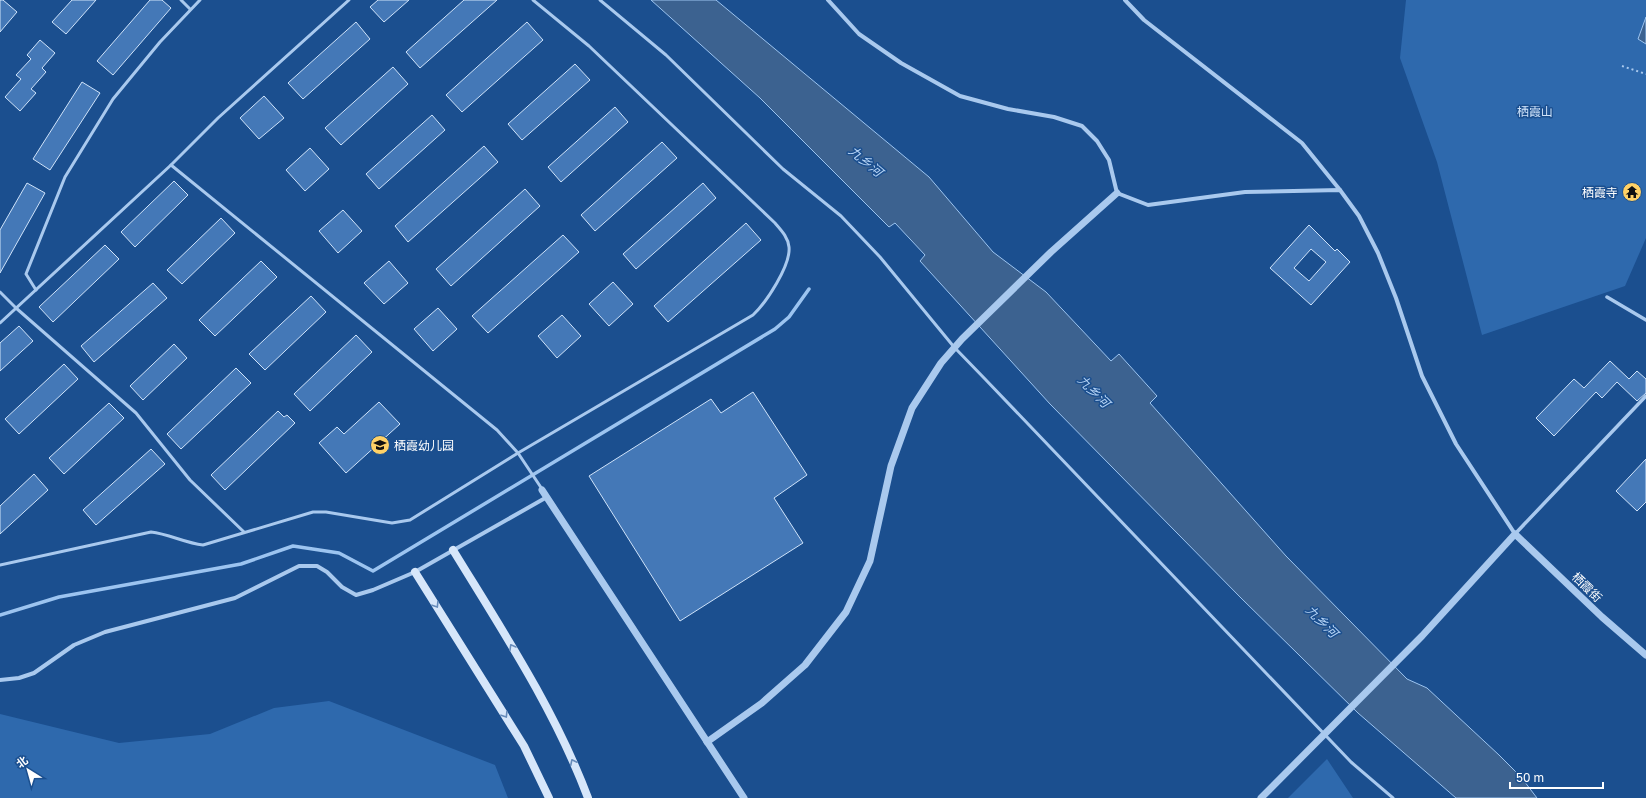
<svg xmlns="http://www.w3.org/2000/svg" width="1646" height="798" viewBox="0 0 1646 798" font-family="'Golos Text','Noto Sans SC',sans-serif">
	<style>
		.green { fill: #2e69ad }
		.water { fill: #3c6290; stroke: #9cc4f0 }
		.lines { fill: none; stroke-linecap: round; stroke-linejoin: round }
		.stream { stroke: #9cc4f0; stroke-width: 3.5 }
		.building { fill: #4478b7; stroke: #cfe3fa; fill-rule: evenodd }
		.path { stroke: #a9c9ee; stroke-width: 2; stroke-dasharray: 2 3; stroke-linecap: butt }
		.service { stroke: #a9c9ee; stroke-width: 3 }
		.pedestrian { stroke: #a9c9ee; stroke-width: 3.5 }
		.minor { stroke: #a9c9ee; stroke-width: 4 }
		.tertiary { stroke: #a9c9ee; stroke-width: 7 }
		.secondary { stroke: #d6e6fa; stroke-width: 8 }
		.oneway { stroke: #668bba }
		.labels { text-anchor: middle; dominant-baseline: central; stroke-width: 3; stroke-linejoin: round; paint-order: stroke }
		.park-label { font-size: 12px; fill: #cfe3fa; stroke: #1b4f8f }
		.poi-label { font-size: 12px; fill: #fff; stroke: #1b4f8f; text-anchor: end }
		.street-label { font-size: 12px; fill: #fff; stroke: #1b4f8f }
		.water-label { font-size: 13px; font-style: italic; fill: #b5d3f5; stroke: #1b4f8f }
	</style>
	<rect width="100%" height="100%" fill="#1b4f8f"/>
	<g class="green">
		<polygon points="1406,0 1646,0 1646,238 1625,286 1482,335 1437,162 1400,58"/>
		<polygon points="329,701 495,765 508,798 0,798 0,714 119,743 210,734 274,708"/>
		<polygon points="1327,759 1353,798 1288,798"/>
	</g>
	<g class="water">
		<polygon points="651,0 716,0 929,177 993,252 1046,292 1111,361 1119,354 1157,396 1150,403 1286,556 1407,679 1427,688 1499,755 1521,777 1537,798 1456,798 1358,713 1241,598 1050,404 920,261 925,255 895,223 889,227 760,98"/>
		<polygon points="1646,17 1646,44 1638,39"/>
	</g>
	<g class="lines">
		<polyline class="stream" points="0,615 59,597 241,564 293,546 339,553 373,571 775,329 789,317 809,289"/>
	</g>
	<g class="building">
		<polygon points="0,0 3,0 17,12 0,32"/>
		<polygon points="72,0 96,0 66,34 52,22"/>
		<polygon points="150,0 162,0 171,8 113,75 97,61"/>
		<polygon points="378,0 409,0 384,22 370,7"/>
		<polygon points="464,0 497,0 420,68 406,52"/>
		<polygon points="356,22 370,39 303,99 288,83"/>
		<polygon points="527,22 543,40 462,112 446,95"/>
		<polygon points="40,40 55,53 42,68 46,72 31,89 36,93 20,111 5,97 21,79 16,75 31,59 27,55"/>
		<polygon points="575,64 590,80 522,140 508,124"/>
		<polygon points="393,67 408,84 341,145 325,128"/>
		<polygon points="82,82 100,93 50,170 33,159"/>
		<polygon points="264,96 284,118 259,139 240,118"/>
		<polygon points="615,107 628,122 561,182 548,167"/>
		<polygon points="432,115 445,130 379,189 366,174"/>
		<polygon points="662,142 677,158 595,231 581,215"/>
		<polygon points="484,146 498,162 408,242 395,226"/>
		<polygon points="310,148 329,169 305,191 286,170"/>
		<polygon points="174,181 188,195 135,247 121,232"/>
		<polygon points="27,183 45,193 0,273 0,230"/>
		<polygon points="703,183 716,198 636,269 623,254"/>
		<polygon points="525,189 540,206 451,286 436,269"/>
		<polygon points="343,210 362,231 338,253 319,231"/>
		<polygon points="221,218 235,233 182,284 167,270"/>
		<polygon points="746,223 761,240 668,322 654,306"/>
		<path d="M1309 225 1335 251 1337 249 1350 262 1311 305 1270 268ZM1311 249 1326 262 1309 281 1294 268Z"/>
		<polygon points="563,235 579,252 488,333 472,316"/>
		<polygon points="105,245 119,259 53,322 39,307"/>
		<polygon points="261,261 277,277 215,336 199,320"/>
		<polygon points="389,261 408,283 384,304 364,283"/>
		<polygon points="613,282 633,304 609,326 589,304"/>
		<polygon points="153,283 167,298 94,362 81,346"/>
		<polygon points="311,296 326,312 265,370 249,354"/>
		<polygon points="438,308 457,329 433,351 414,329"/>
		<polygon points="562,315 581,336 557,358 538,336"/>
		<polygon points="19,326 33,341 0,371 0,343"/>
		<polygon points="356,335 372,352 310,411 294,394"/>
		<polygon points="174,344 187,358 143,400 130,386"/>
		<polygon points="1610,361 1629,379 1637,371 1646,379 1646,393 1637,401 1617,382 1602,398 1596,392 1554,436 1536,418 1574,379 1584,388"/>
		<polygon points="64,364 78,379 19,434 5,419"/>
		<polygon points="236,368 251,383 181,449 167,434"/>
		<polygon points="753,392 807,475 774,498 803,543 680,621 589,476 711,399 721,413"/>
		<polygon points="379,402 400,424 346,473 319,443 337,427 344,434"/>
		<polygon points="109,403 124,418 64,474 49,458"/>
		<polygon points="278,411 284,417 287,415 295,423 225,490 211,475"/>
		<polygon points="151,449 165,464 96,525 83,510"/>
		<polygon points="1646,459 1646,502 1637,511 1616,491"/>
		<polygon points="34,474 48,490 0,534 0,506"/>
	</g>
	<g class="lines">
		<polyline class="path" points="1622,66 1646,74"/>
		<g class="service">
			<polyline points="181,0 190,9"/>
			<polyline points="600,0 666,55 783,169 841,216 880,257 954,347 985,379 1351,762 1393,798"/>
			<polyline points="171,165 497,430 518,453 542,489"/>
			<polyline points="36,290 26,274 65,177 113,99 160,42 200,0"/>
			<polyline points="0,292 16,308 136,413 190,480 244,532"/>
			<polyline points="0,323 171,165 218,118 349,0"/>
			<path d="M0 565 151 532C169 534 185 543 203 545L313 512H326L392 523 410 520 518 453 753 315C766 303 791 265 789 247 788 237 781 230 775 223L589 46 533 0"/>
		</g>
		<g class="pedestrian">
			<polyline points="1607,297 1646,320"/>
			<polyline points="1515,534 1646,396"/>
		</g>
		<g class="minor">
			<polyline points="828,0 859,34 901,63 960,96 1008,109 1054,117 1082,126 1097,141 1109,160 1117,193 1148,205 1245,192 1340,190 1359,216 1378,253 1396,298 1422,376 1456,444 1515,534"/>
			<polyline points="1125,0 1144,20 1302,143 1340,190"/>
			<polyline points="0,680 19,678 34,673 74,645 105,632 235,598 299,566 317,566 327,572 342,587 356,595 373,590 415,572 547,497"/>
		</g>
		<g class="tertiary">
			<polyline points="542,490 744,798"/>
			<polyline points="707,742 762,703 805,665 846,612 870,561 891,466 912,408 941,363 962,339 1051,252 1117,193"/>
			<polyline points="1261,798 1422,636 1515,534 1602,617 1646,655"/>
		</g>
		<g class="secondary">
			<path d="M453 550C502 630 555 710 588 798"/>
			<polyline points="415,572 524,746 549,798"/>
		</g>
	</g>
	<defs><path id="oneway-chevron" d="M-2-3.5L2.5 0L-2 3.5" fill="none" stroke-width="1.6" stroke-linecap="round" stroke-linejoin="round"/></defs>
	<g class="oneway">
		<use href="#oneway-chevron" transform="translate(436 605) rotate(58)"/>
		<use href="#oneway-chevron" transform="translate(512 647) rotate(-120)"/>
		<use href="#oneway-chevron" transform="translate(505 715) rotate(58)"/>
		<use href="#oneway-chevron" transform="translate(573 762) rotate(-116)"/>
	</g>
	<defs>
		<symbol id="temple-disc" viewBox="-11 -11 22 22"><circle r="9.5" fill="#ffd166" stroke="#1b4f8f"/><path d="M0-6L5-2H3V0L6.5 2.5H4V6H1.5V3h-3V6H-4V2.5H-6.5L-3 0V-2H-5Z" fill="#111"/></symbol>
		<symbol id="school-disc" viewBox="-11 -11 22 22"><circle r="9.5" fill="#ffd166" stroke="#1b4f8f"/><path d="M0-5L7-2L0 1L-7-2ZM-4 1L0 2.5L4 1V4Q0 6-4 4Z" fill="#111"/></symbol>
	</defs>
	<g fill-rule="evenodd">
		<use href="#temple-disc" x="1621" y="181" width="22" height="22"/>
		<use href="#school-disc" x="369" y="434" width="22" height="22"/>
	</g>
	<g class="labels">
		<g class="park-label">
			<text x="1535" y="111">栖霞山</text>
		</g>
		<g class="poi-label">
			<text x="1618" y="192">栖霞寺</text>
			<text x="394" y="445" text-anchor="start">栖霞幼儿园</text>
		</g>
		<g class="street-label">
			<text transform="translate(1587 587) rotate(44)">栖霞街</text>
		</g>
		<g class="water-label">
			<text transform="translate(866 161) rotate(40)">九乡河</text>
			<text transform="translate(1094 391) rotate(45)">九乡河</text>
			<text transform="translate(1322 621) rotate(45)">九乡河</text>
		</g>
	</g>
	<g transform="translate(28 770) rotate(323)" stroke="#1b4f8f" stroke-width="3" paint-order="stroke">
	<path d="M0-3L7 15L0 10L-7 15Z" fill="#ffffff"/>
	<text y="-6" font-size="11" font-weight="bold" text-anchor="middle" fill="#ffffff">北</text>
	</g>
	<path d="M1510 782v6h93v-6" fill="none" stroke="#ffffff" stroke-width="2"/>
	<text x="1516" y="782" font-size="12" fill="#ffffff" stroke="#1b4f8f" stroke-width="3" paint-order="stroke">50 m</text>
</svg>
